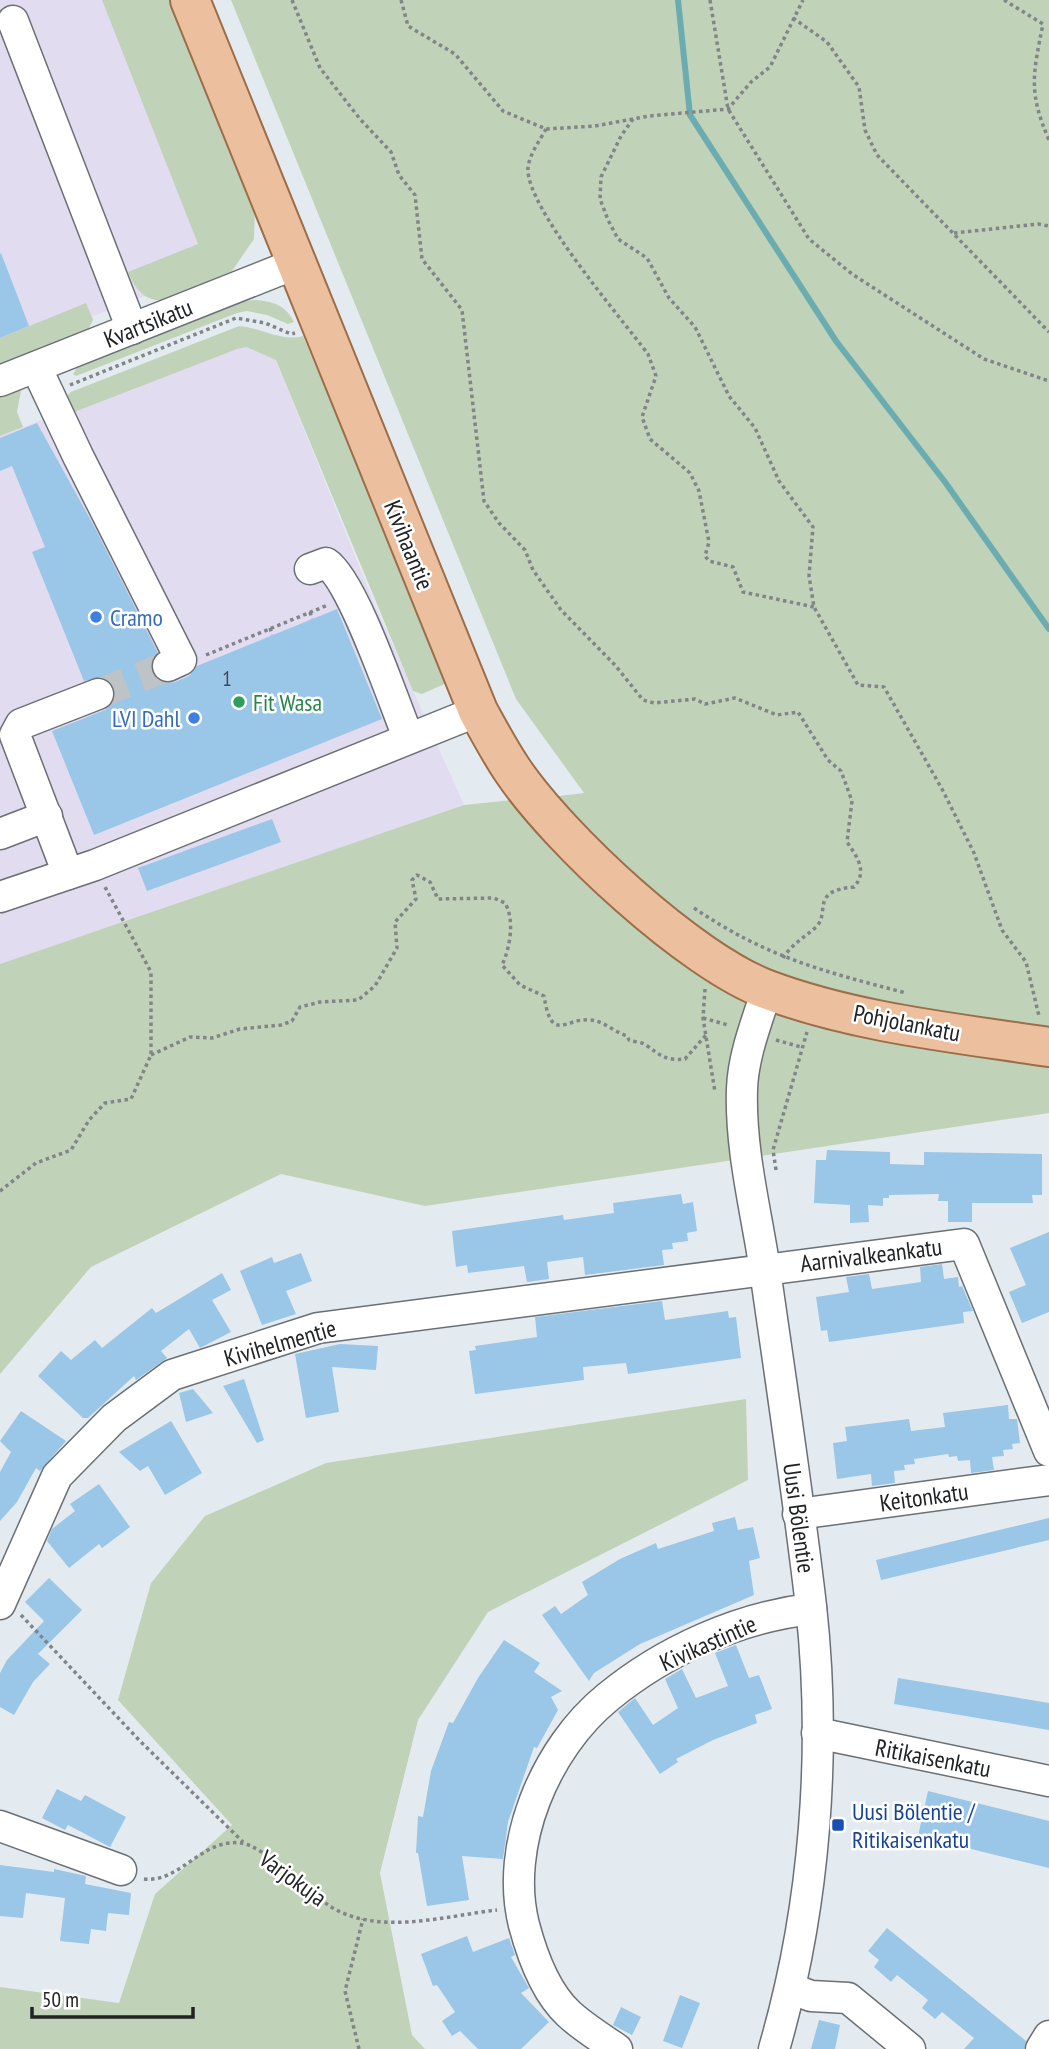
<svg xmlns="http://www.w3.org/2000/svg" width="1049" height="2049" viewBox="0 0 1049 2049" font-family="'PT Sans Narrow',sans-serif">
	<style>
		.commercial { fill: #e2dcf1 }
		.green { fill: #c0d2b8 }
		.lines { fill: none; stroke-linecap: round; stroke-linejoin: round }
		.stream { stroke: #6bacb1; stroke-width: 6 }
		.building { fill: #9ac6e7 }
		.minor-tunnel { stroke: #bdc3c7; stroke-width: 30; stroke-dasharray: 30 15; stroke-linecap: butt }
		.minor-casing { stroke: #6a7074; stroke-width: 33 }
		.major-casing { stroke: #9c6d49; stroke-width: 42 }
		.path { stroke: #818589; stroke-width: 3.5; stroke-dasharray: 3.5 3.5; stroke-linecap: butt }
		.minor { stroke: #fff; stroke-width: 30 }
		.major { stroke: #ecc09e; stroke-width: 38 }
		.shop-dot { fill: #3f7fe0; stroke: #fff; stroke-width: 2.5 }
		.leisure-dot { fill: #2e9e5b; stroke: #fff; stroke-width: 2.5 }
		.transit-dot { fill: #1a4fb4; stroke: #fff; stroke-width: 2.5 }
		.labels { text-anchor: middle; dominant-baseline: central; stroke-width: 5; stroke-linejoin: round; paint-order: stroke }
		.number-label { font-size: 21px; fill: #3e4b55 }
		.street-label { font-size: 24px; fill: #202224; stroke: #fff }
		.shop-label { font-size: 24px; fill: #366cbe; stroke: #fff; text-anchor: start }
		.leisure-label { font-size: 24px; fill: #27864d; stroke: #fff; text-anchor: start }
		.transit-label { font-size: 24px; fill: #164399; stroke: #fff; text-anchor: start }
	</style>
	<rect width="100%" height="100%" fill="#e4ebf0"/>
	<g class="commercial">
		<polygon points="0,0 134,0 223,265 0,353"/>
		<polygon points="238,344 276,360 374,603 464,805 0,964 0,436"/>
	</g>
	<g class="green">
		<path d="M102 0H169L255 207 254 239 232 271 161 300C143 301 134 286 128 272L198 244Z"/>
		<polygon points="231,0 1049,0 1049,1113 425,1206 281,1174 91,1267 0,1374 0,964 464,805 540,797 495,705 521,758 551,797 584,793 516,699"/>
		<path d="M257 300C275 302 286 306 294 322L288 324 267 315 247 311 237 313 76 376 73 374 80 363 243 301Z"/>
		<polygon points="86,303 93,320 88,330 0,365 0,338"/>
		<path d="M239 326C262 328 281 342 303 336L449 682 422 694 413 691 276 360 246 347 237 349 69 414 67 396 71 392Z"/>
		<polygon points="15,389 21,391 17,412 23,427 0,436 0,395"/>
		<polygon points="746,1399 748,1480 488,1612 418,1720 380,1873 412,2035 425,2049 0,2049 0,1987 119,2003 155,1894 232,1825 118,1700 151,1583 205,1516 326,1463"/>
	</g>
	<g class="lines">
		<polyline class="stream" points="678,0 690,115 836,341 945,482 1049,629"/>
	</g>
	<g class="building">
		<polygon points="1,253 29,326 0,338 0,254"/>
		<polygon points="37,423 94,526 158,653 151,665 157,680 166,683 175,682 189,676 197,666 337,609 382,719 94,835 52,731 105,710 112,704 114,688 101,677 84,681 32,552 45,547 12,466 0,471 0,438"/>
		<polygon points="272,819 281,842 147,891 138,868"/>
		<polygon points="827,1150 890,1152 890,1164 924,1165 924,1152 1042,1154 1042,1195 1032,1195 1033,1203 972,1203 972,1222 948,1222 948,1201 938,1201 939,1194 889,1195 889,1198 883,1198 883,1206 868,1205 869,1222 850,1223 850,1205 814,1203 816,1160 826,1160"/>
		<polygon points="681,1194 683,1204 693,1202 697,1231 687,1233 688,1241 672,1243 673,1249 662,1250 664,1265 585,1275 583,1257 547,1262 549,1279 527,1282 524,1266 468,1273 467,1265 456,1267 452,1231 563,1215 564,1220 614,1213 613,1203"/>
		<polygon points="1049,1232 1049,1312 1022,1323 1009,1292 1026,1285 1010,1248"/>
		<polygon points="301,1253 312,1281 286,1291 296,1314 262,1325 240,1271 272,1257 274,1263"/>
		<polygon points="942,1264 944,1279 958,1277 959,1287 962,1286 973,1311 963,1312 964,1323 829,1342 827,1330 821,1331 816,1297 849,1292 846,1277 869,1274 872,1289 921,1282 920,1267"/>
		<polygon points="222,1273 231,1290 212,1300 231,1332 200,1348 189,1329 161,1351 167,1358 136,1380 134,1376 88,1418 83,1418 38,1376 61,1351 71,1360 95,1340 102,1348 152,1308 156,1313"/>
		<polygon points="662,1301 665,1320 728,1311 729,1318 736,1317 741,1358 628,1374 626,1363 583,1367 584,1380 475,1394 469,1351 476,1350 475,1346 537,1337 535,1317"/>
		<polygon points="340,1344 378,1346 376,1370 332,1367 339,1412 306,1418 295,1354"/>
		<polygon points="244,1379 264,1440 257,1443 223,1386"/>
		<polygon points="193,1389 213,1413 186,1422 179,1393"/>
		<polygon points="1008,1405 1009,1419 1017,1419 1020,1443 1012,1444 1013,1449 1003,1450 1004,1456 992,1457 994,1470 971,1473 970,1460 958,1461 957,1456 949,1457 948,1454 914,1459 915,1464 904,1465 905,1470 894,1471 895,1483 872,1486 871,1474 837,1479 833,1443 847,1441 845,1427 909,1419 911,1431 945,1427 943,1413"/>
		<polygon points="21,1411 66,1441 40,1471 36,1468 17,1502 0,1521 0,1472 11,1452 0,1441"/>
		<polygon points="171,1421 202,1473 165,1495 148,1466 140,1471 119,1452"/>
		<polygon points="99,1484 130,1527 102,1548 99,1544 69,1568 47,1541 52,1529 75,1511 70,1504"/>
		<polygon points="735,1517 738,1530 753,1527 760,1558 749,1561 754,1595 640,1644 594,1673 589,1681 542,1615 555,1606 561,1614 588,1595 582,1582 620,1559 656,1543 658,1549 714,1531 712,1523"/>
		<polygon points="1049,1518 1049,1540 881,1580 876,1560"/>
		<polygon points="49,1578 82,1610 38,1654 50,1664 33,1682 14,1715 0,1707 0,1673 7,1660 44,1621 25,1602"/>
		<polygon points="504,1640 540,1663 534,1672 562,1691 551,1697 558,1710 537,1748 534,1747 508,1822 503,1859 462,1856 469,1900 427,1906 418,1853 416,1853 418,1816 423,1817 431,1771 449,1722 453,1723 478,1678"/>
		<polygon points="736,1645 749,1678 759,1675 772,1709 755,1715 757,1723 713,1740 676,1759 678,1762 660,1774 618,1712 635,1698 653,1725 678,1708 665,1679 682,1669 696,1698 728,1686 715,1653"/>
		<polygon points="898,1678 1049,1703 1049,1730 894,1704"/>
		<polygon points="57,1789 81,1801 85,1795 126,1817 110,1847 68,1825 65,1830 42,1818"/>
		<polygon points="928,1791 1049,1821 1049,1868 918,1836"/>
		<polygon points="0,1865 54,1872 54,1869 86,1876 85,1884 131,1893 129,1915 108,1913 106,1931 91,1929 89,1944 60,1941 65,1898 26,1893 23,1918 0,1916"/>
		<polygon points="887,1928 1026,2041 1024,2049 964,2049 974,2038 942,2012 935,2019 922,2008 928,2000 897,1975 891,1982 874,1967 879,1960 868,1951"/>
		<polygon points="467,1936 473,1952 509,1938 515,1955 511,1957 529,1988 521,1993 549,2022 521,2049 478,2049 460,2031 452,2036 442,2021 455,2012 437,1985 433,1986 421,1954"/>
		<polygon points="680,1995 700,2003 682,2048 663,2041"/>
		<polygon points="621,2007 641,2017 632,2035 613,2025"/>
		<polygon points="819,2020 840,2025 835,2049 811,2049"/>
	</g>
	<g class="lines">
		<polyline class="minor-tunnel" points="98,694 168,666"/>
		<defs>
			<g id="minor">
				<polyline points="13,21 132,329"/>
				<polyline points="36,367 78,456 181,660 168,666"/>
				<polyline points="0,381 295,264"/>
				<path d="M310 569 326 563C353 580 394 703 408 737"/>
				<polyline points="0,834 47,816"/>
				<polyline points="68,874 15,735 21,724 98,694"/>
				<polyline points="0,897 95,865 478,711"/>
				<path d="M767 990C757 1021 743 1056 742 1089 740 1150 756 1210 765 1270 781 1382 798 1494 811 1606 827 1752 815 1908 774 2049"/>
				<polyline points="798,1514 1049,1480"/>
				<polyline points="0,1604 57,1476 114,1418 172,1375 318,1328 964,1244 1049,1451"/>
				<polyline points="817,1733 1049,1781"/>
				<polyline points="0,1826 121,1870"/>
				<polyline points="792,1989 811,1996 848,1998 910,2049"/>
				<path d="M617 2049C601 2038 583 2027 569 2014 546 1993 532 1955 524 1925 504 1846 545 1748 608 1697 664 1651 739 1617 811 1609"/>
				<polyline points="1041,2049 1049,2036"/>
			</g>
			<path id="major" d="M190 0 478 711C489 731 500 752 513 771 559 839 691 962 768 990 857 1023 956 1033 1049 1047"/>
		</defs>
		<use href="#minor" class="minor-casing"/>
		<use href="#major" class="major-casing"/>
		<g class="path">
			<path d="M292 0 320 68 360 119 391 152 399 175 415 195 422 259 462 310 484 501 499 523 525 550 533 570 561 610 615 665 643 700 654 703 695 699 705 704 735 698 777 715 798 712 828 760 841 771 852 801 847 842C857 857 868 871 854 887 809 891 831 912 816 927 804 938 793 943 783 958"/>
			<polyline points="401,0 408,26 455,54 503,111 546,129 595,126 649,116 728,109 751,82 770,67 803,0"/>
			<polyline points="710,0 728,109 809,239 852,274 984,359 1049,381"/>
			<path d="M1004 0 1043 24C1033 74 1028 92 1049 140"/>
			<polyline points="793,18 827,42 859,87 865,130 877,155 1049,332"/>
			<polyline points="633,119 621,136 601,177 600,199 608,220 618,239 647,258 669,298 695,327 729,396 755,428 779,481 813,527 809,576 814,607 858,685 884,687 942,789 974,853 1002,930 1026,962 1039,1016"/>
			<path d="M546 129C540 140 529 155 528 168 525 206 621 318 648 354L656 376 642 417 650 439 690 473 699 491 709 542 705 556 709 561 733 567 743 592 814 607"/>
			<polyline points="954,233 1038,224 1049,226"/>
			<polyline points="70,385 236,318 265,323 291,334 295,333"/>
			<polyline points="310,612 312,619"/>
			<polyline points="270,628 272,635"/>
			<polyline points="206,655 328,605"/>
			<path d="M694 908C766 957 822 971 906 993"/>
			<polyline points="705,989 703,1018 715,1092"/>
			<polyline points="703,1018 728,1025"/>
			<polyline points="776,1040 801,1047"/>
			<path d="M151 1055 190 1037 212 1038 240 1029 281 1025 292 1021 300 1007 320 1002 358 1000 375 986 397 948 395 922 416 899 412 880 417 875 430 882 438 899 494 898 505 903C515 920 510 948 502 965L520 985 544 996C552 1045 565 1017 591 1020 603 1021 615 1032 627 1036L629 1040C634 1042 642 1042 646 1045 660 1055 665 1061 685 1059L706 1035"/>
			<polyline points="776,1170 773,1150 807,1032"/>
			<polyline points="0,1191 36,1163 71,1150 89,1120 105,1103 131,1099 151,1055 151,972 105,887"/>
			<polyline points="21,1615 140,1741 243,1842"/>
			<path d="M144 1879C181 1883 201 1838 241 1843 264 1846 308 1890 328 1905 376 1937 444 1916 497 1910"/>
			<polyline points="359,2049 345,1991 363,1919"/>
		</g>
		<use href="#minor" class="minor"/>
		<use href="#major" class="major"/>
	</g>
	<g class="shop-dot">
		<circle cx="96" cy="617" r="7"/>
		<circle cx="194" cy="718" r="7"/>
	</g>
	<circle class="leisure-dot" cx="239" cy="702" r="7"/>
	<rect class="transit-dot" x="831" y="1818" width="14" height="14" rx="3.5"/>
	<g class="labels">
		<g class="number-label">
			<text x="227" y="678">1</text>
		</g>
		<g class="street-label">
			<text transform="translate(148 323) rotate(-22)">Kvartsikatu</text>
			<text transform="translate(409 545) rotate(68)">Kivihaantie</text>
			<text transform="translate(907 1023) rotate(11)">Pohjolankatu</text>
			<text transform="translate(871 1255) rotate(-7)">Aarnivalkeankatu</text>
			<text transform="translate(280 1343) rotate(-16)">Kivihelmentie</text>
			<text transform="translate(924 1497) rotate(-8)">Keitonkatu</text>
			<text transform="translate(799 1518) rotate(82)">Uusi Bölentie</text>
			<text transform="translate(708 1643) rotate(-24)">Kivikastintie</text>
			<text transform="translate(933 1758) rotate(11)">Ritikaisenkatu</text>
			<text transform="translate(293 1878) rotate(36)">Varjokuja</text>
		</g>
		<g class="shop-label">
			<text x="110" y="617">Cramo</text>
			<text x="180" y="718" text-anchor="end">LVI Dahl</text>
		</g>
		<g class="leisure-label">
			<text x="253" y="702">Fit Wasa</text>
		</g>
		<g class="transit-label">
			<text x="852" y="1811">Uusi Bölentie /<tspan x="852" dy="28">Ritikaisenkatu</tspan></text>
		</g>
	</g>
	<path d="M32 2007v10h161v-10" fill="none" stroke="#202224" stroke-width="3.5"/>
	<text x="42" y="2007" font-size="21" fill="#202224" stroke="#ffffff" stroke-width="5" paint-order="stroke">50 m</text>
</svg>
